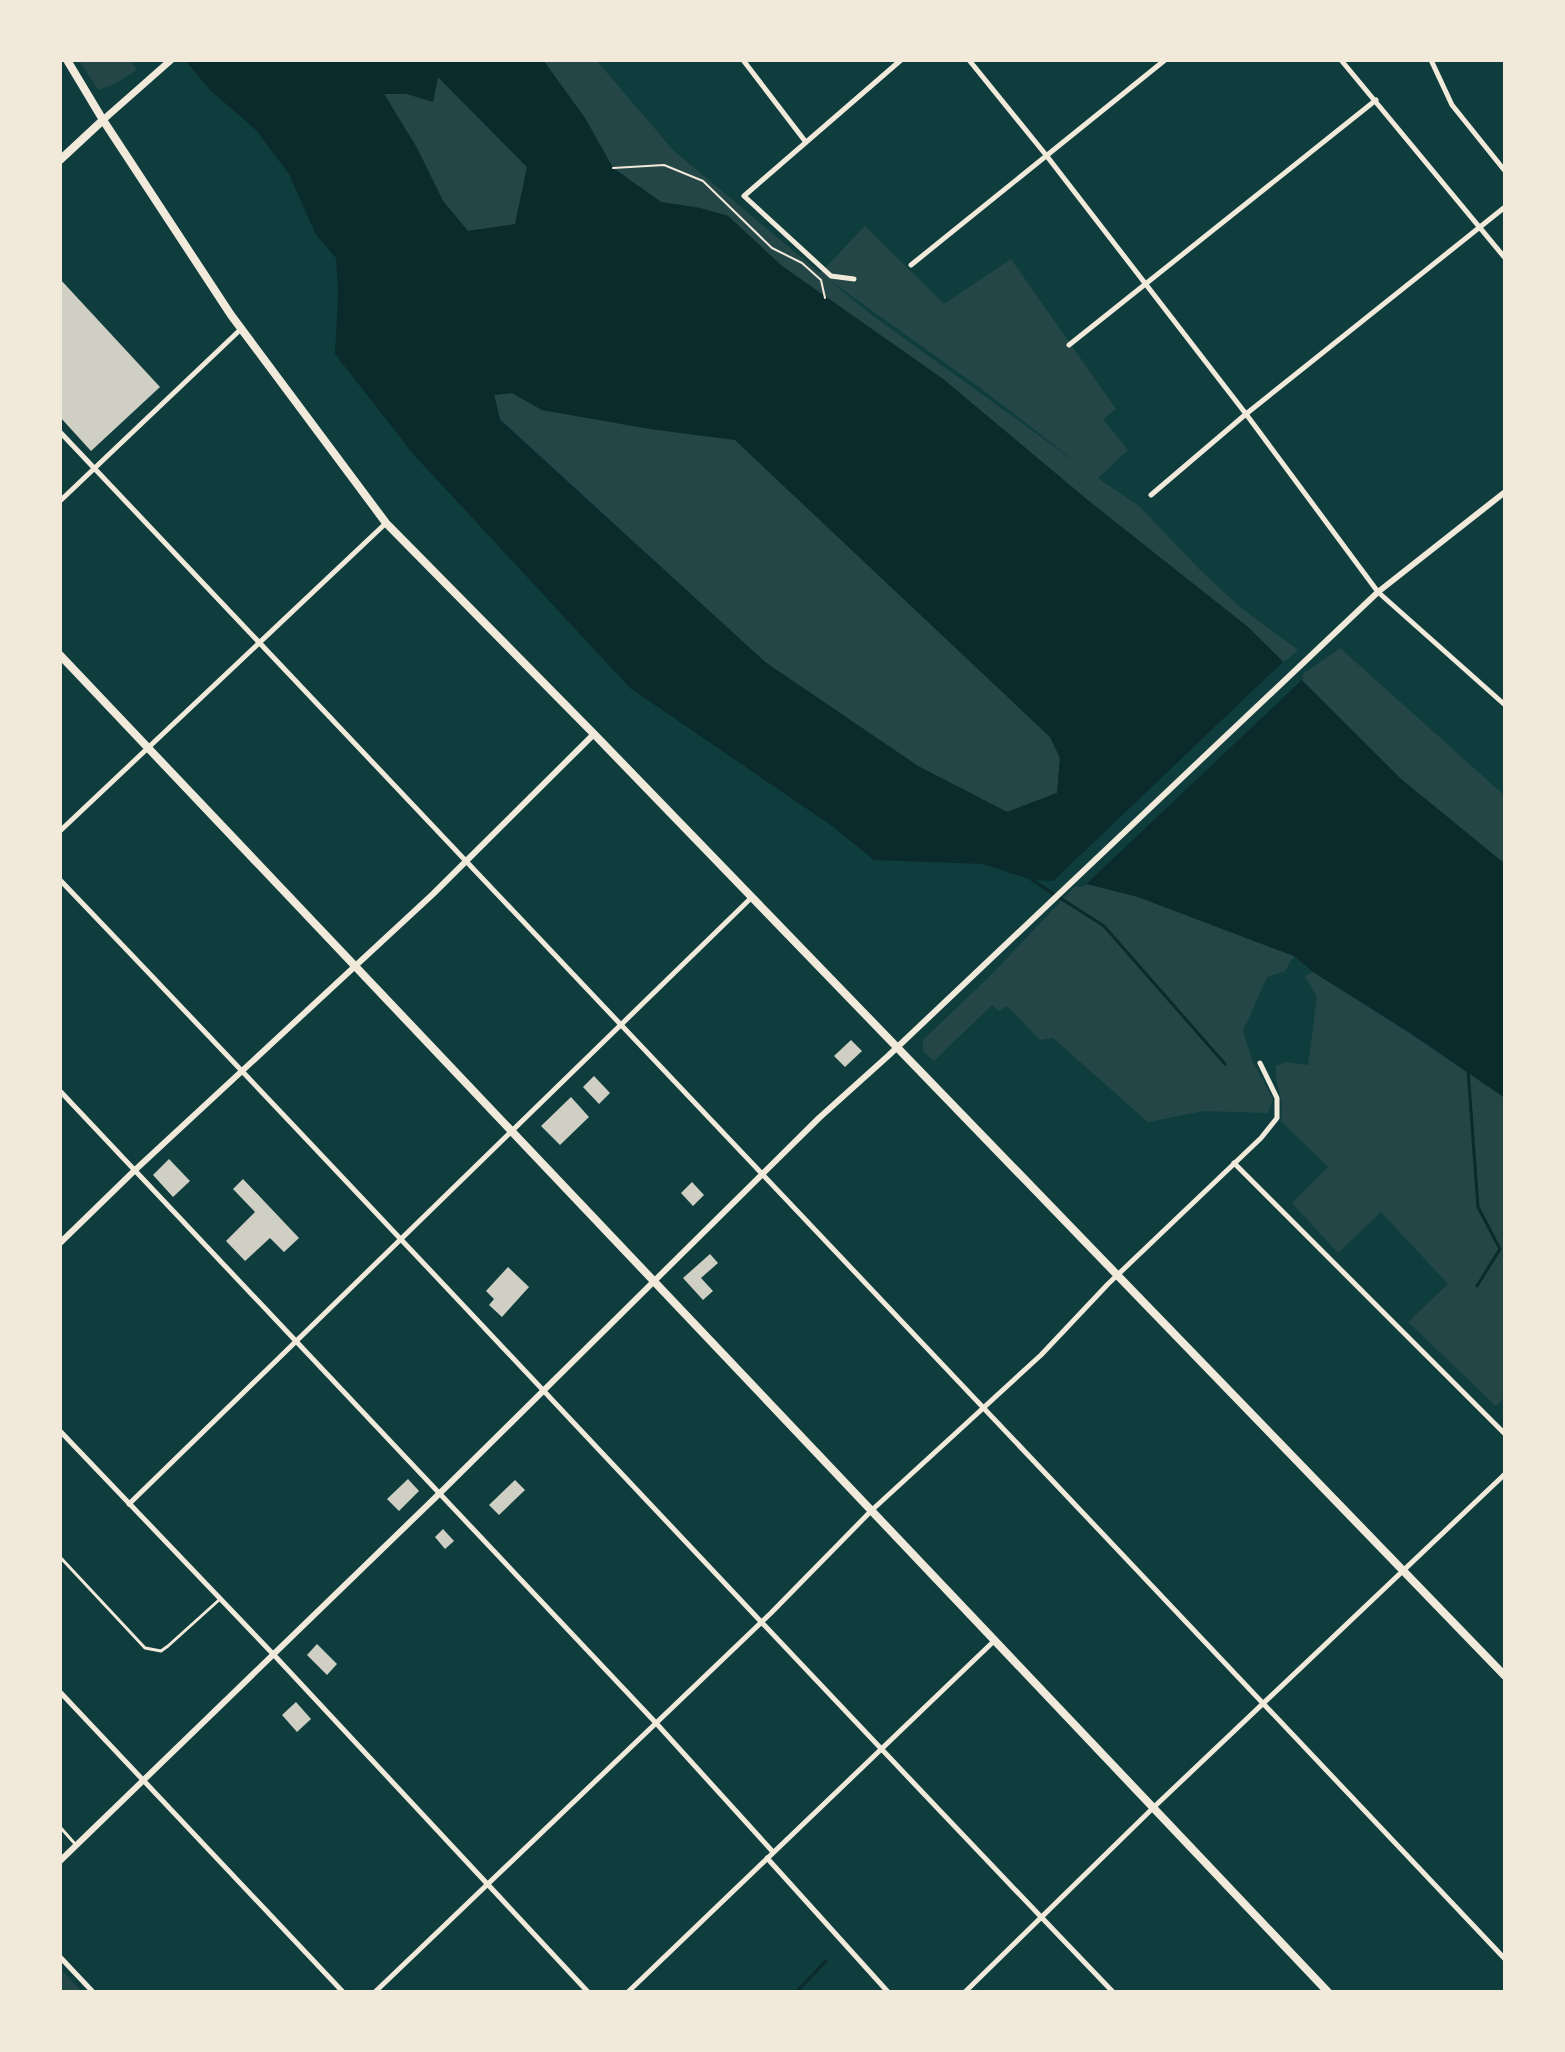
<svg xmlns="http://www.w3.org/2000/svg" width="1565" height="2052" viewBox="0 0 1565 2052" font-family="Cabin,sans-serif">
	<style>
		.green { fill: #244646; fill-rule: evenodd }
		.water { fill: #0a2a2b; fill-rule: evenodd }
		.pier { fill: #0f3d3e }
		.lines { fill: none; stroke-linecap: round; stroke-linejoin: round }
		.stream { stroke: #0a2a2b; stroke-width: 3 }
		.building { fill: #cfcfc3 }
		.path { stroke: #f1e9da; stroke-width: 2 }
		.service { stroke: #f1e9da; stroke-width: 3 }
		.minor { stroke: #f1e9da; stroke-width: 5 }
		.tertiary { stroke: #f1e9da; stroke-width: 6 }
		.secondary { stroke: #f1e9da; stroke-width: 7 }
		.primary { stroke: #f1e9da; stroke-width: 8 }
	</style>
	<rect width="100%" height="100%" fill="#0f3d3e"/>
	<g class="green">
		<polygon points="79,60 130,60 137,70 115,84 98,90"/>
		<path d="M543 60H596L673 150 820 273 865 226 944 304 1011 259 1116 409 1103 419 1128 450 1098 478 1140 507 1200 570 1241 608 1298 650 1284 663 1248 627 1090 502 943 379 782 266 728 216 700 208 661 202 613 168 585 118ZM825 277 983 390 1080 465 869 313Z"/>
		<polygon points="438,77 527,167 516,224 468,231 443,201 417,148 384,94 407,94 433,101"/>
		<polygon points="512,393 542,410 650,429 735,440 1050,737 1060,758 1057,793 1007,812 918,766 765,662 500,419 494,394"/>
		<polygon points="1340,648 1505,796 1505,864 1401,779 1299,677"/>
		<polygon points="1079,882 1138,897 1294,956 1285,971 1267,977 1243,1031 1252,1060 1273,1099 1268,1113 1204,1111 1148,1122 1053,1038 1040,1040 1007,1006 999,1011 992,1005 934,1061 923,1051 923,1040 994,972"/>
		<path d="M1313 972 1409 1033 1505 1098V1397L1496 1406 1408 1322 1448 1284 1381 1212 1338 1253 1292 1203 1328 1167 1281 1121C1285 1097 1274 1088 1276 1066L1286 1062 1308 1065 1317 997 1305 976Z"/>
		<polygon points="60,1968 82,1992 60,1992"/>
	</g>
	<path class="water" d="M185 60H543L585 118 613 168 661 202 700 208 728 216 782 266 943 379 1090 502 1248 627 1401 779 1505 864V1098L1409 1032 1313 972 1294 956 1138 897 1079 882 1032 880 983 864 874 860 832 826 630 688 414 455 335 354 338 295 336 258 316 235 289 174 256 130 210 90ZM438 77 527 167 515 224 468 231 443 201 417 148 384 94H407L433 102ZM512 393 542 410 650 429 735 440 1050 737 1060 758 1057 793 1007 812 918 766 765 662 500 420 494 395Z"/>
	<polygon class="pier" points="1286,659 1304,678 1083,887 1049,885"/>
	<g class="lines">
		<g class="stream">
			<polyline points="1032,880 1104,926 1225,1064"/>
			<polyline points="1468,1070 1478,1207 1500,1249 1477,1286"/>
			<polyline points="796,1992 826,1961"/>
		</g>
	</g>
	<g class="building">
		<polygon points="60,279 160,387 91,451 60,417"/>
		<polygon points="851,1040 862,1051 845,1067 834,1056"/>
		<polygon points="594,1076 610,1093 599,1104 583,1087"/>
		<polygon points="571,1097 589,1117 560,1145 541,1126"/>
		<polygon points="169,1159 190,1181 173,1197 153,1175"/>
		<polygon points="243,1179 299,1238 284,1252 270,1238 245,1261 226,1241 255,1212 233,1189"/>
		<polygon points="692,1182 704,1195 693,1206 681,1193"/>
		<polygon points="710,1254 718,1263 701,1278 713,1291 703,1300 683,1278"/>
		<polygon points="508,1267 529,1287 502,1317 489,1305 494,1299 486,1291"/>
		<polygon points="408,1479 419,1491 399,1511 387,1499"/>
		<polygon points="515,1480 525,1490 499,1515 489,1505"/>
		<polygon points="443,1529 454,1541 445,1549 435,1537"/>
		<polygon points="317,1644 337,1664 327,1675 307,1655"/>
		<polygon points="296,1702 311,1719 297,1732 282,1715"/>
	</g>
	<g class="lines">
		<polyline class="path" points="613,168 664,165 703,181 772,248 802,263 821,280 825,298"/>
		<g class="service">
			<polyline points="60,1557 145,1648 161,1651 168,1646 219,1600"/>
			<polyline points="60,1827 76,1845"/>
		</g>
		<g class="minor">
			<polyline points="743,60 805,141"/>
			<polyline points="969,60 1046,155 1246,414 1378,592 1505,705"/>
			<polyline points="1341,60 1505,258"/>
			<polyline points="1431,60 1452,105 1505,171"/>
			<polyline points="911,265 1165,60"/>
			<polyline points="854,279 831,276 744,196 901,60"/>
			<polyline points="1069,345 1376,100"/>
			<polyline points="60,432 1505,1959"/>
			<polyline points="1151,495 1246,414 1505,207"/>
			<polyline points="60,501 241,329"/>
			<polyline points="60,831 386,523"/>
			<path d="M60 880C413 1248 759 1624 1113 1992"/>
			<polyline points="60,1091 656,1723 773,1852"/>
			<polyline points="1234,1163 1505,1434"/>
			<polyline points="60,1431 274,1655 588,1992"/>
			<polyline points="129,1504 751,898"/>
			<polyline points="60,1692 343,1992"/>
			<polyline points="767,1858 888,1992"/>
			<polyline points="60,1957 93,1992"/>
			<polyline points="375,1992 771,1613 872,1510 1041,1355 1108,1284 1261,1138 1277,1118 1277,1098 1260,1063"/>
			<polyline points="628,1992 994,1641"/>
			<polyline points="965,1992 1154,1807 1505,1474"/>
		</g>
		<g class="tertiary">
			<polyline points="60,1243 134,1171 433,894 594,734"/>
			<polyline points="60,1861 439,1494 819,1118 888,1056 1378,592 1505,492"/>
		</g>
		<polyline class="secondary" points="103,120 171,60"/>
		<g class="primary">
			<polyline points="67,60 103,120 231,315 386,523 594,734 1505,1676"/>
			<polyline points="60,160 103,120"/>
			<polyline points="60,655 1328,1992"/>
		</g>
	</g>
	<rect width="1565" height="2052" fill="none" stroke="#f1e9da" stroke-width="124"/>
</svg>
